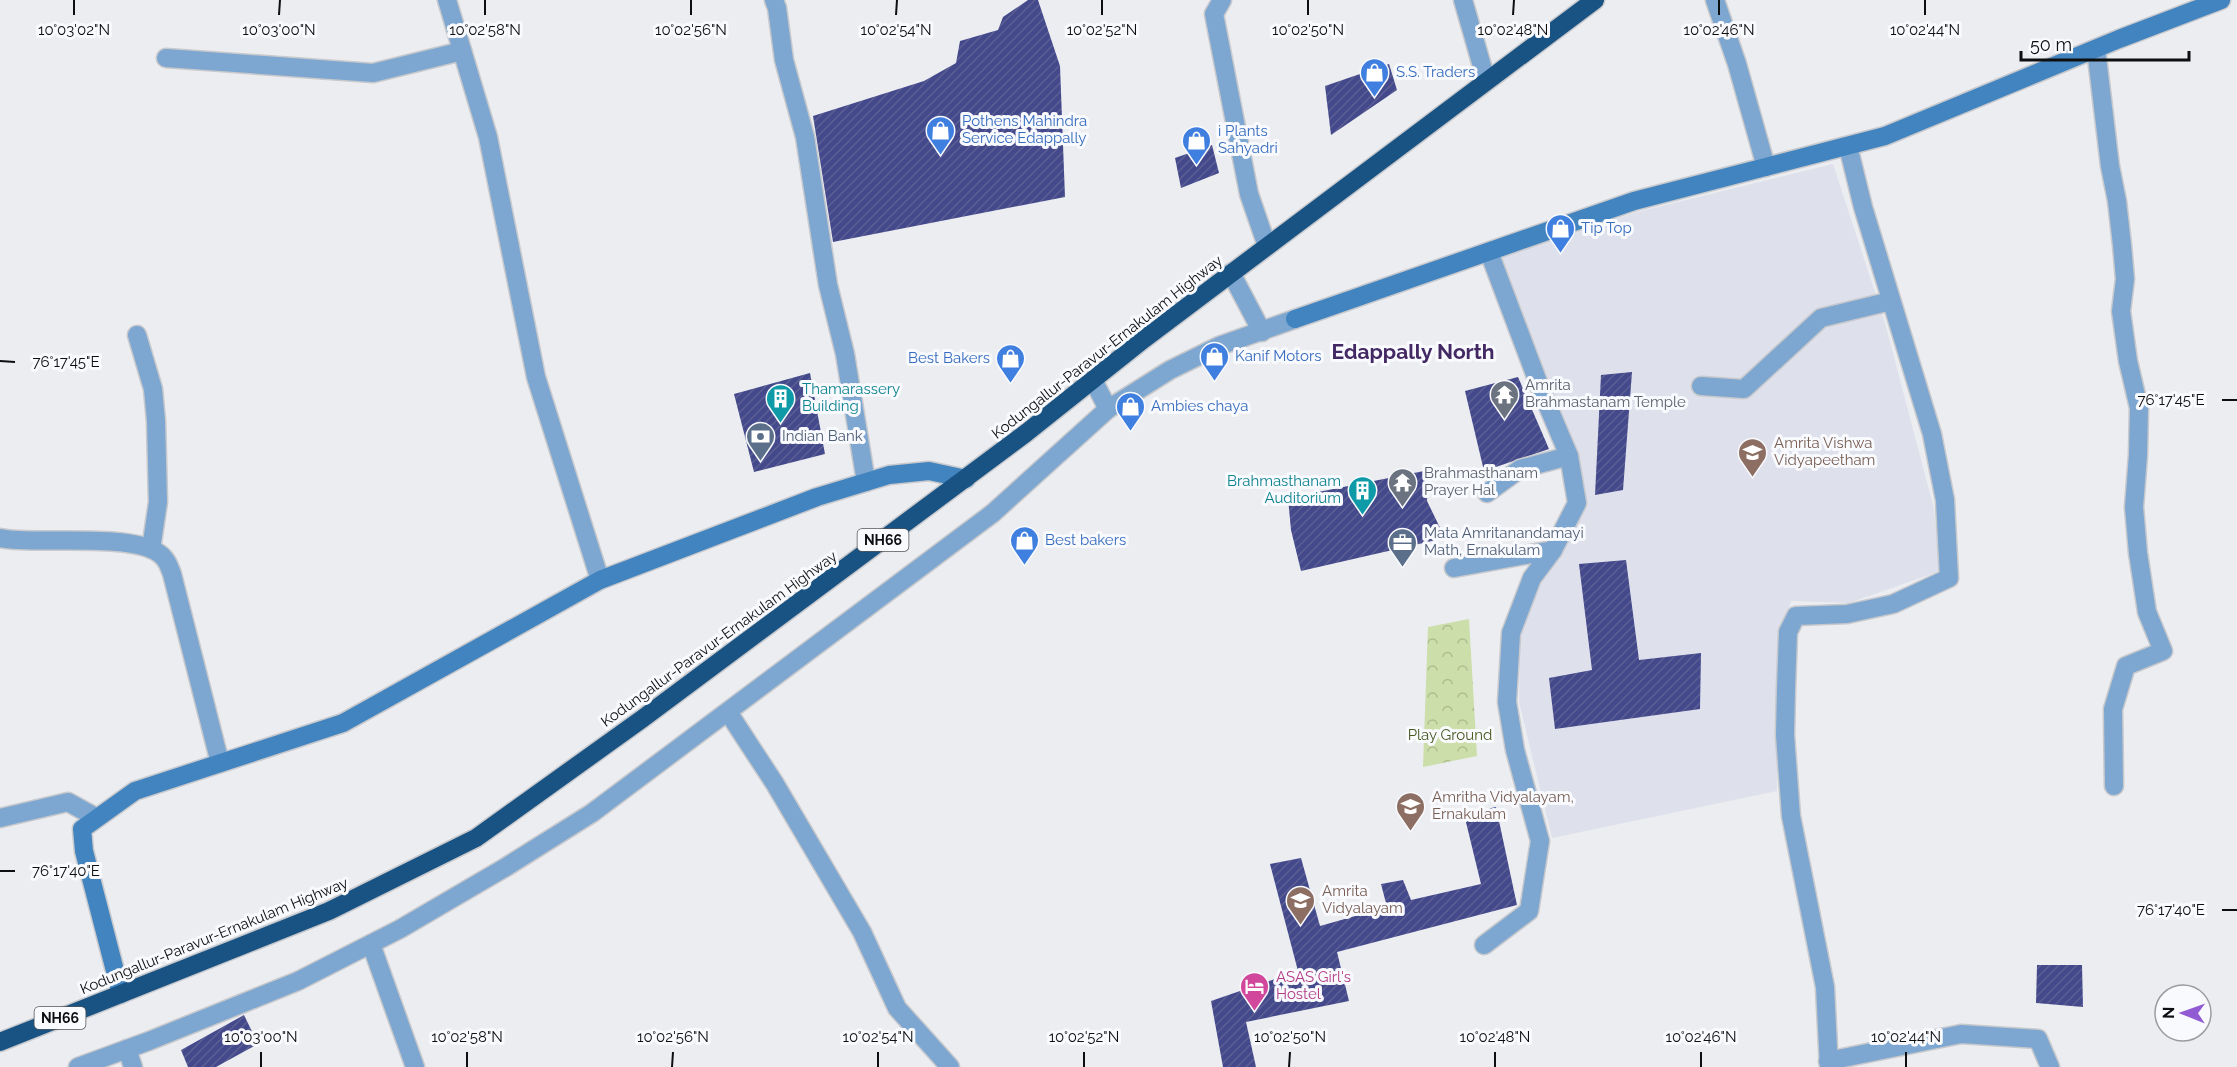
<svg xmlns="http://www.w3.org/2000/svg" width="2237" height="1067" viewBox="0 0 2237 1067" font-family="Raleway,sans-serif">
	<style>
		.built { fill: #dee0eb }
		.park { fill: url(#park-crowns) }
		.building { fill: url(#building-hatch) }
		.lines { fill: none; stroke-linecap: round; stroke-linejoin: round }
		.street-casing { stroke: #c8c9cd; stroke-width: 21 }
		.secondary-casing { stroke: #c8c9cd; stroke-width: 21 }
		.highway-casing { stroke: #c8c9cd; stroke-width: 21 }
		.street { stroke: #7da7d0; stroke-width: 18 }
		.secondary { stroke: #4284bf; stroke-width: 18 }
		.highway { stroke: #185384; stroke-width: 18 }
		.ticks { fill: none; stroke: #0d0e0f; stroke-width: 2 }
		.labels { text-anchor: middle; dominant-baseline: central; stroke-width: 6; stroke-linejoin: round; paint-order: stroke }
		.shield { fill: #f9fafe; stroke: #545557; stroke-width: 1.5 }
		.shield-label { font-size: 14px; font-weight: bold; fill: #0d0e0f }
		.shop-label { font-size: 15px; fill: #366cbe; stroke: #f9fafe; text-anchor: start }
		.street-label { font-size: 15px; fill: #0d0e0f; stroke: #f9fafe }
		.worship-label { font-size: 15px; fill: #5b616d; stroke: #f9fafe; text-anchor: start }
		.culture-label { font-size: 15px; fill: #0d838f; stroke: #f9fafe; text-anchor: start }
		.service-label { font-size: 15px; fill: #4e5e75; stroke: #f9fafe; text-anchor: start }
		.education-label { font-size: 15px; fill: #785e54; stroke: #f9fafe; text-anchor: start }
		.park-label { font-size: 15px; fill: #495922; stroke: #f9fafe }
		.hotel-label { font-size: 15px; fill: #b23c85; stroke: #f9fafe; text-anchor: start }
		.district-label { font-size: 21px; font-weight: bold; fill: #432963; stroke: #f9fafe }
		.ticks-label { font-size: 15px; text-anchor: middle; fill: #0d0e0f; stroke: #f9fafe; stroke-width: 6; stroke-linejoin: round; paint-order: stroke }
	</style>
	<defs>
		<pattern id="park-crowns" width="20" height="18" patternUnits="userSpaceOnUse" patternTransform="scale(1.5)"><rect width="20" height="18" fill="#ccdea9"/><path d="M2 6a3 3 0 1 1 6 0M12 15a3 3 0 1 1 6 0" fill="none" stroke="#aebd90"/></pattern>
		<pattern id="building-hatch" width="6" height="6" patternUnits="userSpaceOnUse" patternTransform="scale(1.5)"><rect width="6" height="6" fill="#44498b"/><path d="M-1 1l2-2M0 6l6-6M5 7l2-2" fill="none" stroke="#5b5f94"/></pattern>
	</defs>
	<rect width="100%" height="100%" fill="#ecedf1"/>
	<polygon class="built" points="1833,164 1885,323 1934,509 1940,571 1849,603 1791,601 1777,648 1777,791 1552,838 1519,702 1520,636 1537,585 1562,555 1584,502 1577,454 1500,258 1637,212"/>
	<polygon class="park" points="1469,619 1477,756 1423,767 1428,627"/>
	<g class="building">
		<polygon points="1028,0 1038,0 1060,66 1065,197 833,242 813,116 924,81 956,63 960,41 998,30 1003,17"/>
		<polygon points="1389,64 1397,90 1331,135 1325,86"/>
		<polygon points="1212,145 1219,173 1181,188 1175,158"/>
		<polygon points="1632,372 1623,490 1595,495 1601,375"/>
		<polygon points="810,373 825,454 754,472 734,394"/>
		<polygon points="1518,377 1549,449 1484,471 1465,391"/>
		<polygon points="1429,470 1427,501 1445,538 1301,571 1291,530 1288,498"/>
		<polygon points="1626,560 1639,660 1701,653 1700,709 1555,729 1549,678 1592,670 1579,564"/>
		<polygon points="1496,807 1517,905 1337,952 1349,1001 1246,1022 1256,1067 1223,1067 1211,1001 1298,971 1270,864 1301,858 1320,926 1387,907 1381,884 1403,880 1411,900 1481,884 1464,814"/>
		<polygon points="2037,965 2082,965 2083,1007 2036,1003"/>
		<polygon points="244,1015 258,1044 216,1067 188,1067 181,1050"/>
	</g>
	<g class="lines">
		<defs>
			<g id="street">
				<polyline points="447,0 488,137 536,377 600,580"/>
				<polyline points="774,0 777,8 784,60 805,137 828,285 845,354 866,482"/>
				<polyline points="1222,0 1214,14 1249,194 1267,246"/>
				<polyline points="1463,0 1486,80"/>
				<polyline points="1715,0 1737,64 1766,167"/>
				<polyline points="2096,49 2110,166 2117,201 2122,245 2125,279 2121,311 2128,361 2139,408 2138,455 2134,507 2138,553 2147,612 2163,651 2126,666 2113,709 2114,786"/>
				<polyline points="166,58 373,73 462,51"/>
				<polyline points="1231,273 1262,332"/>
				<polyline points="137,335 153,389 156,421 158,502 151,549"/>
				<polyline points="1093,380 1108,409"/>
				<polyline points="1701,386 1744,389 1821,318 1891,301"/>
				<polyline points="1487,493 1520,469 1569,456 1541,390 1489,252"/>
				<path d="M0 538C35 546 142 530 164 558 168 562 170 569 172 574L220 763"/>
				<polyline points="1454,568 1553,550 1577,503 1569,456"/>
				<polyline points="728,712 775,784 862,932 897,1008 950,1067"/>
				<polyline points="0,818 68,802 97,818"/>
				<polyline points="371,944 415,1067"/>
				<polyline points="1484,945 1529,911 1540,841 1515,750 1507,702 1511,633 1532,578 1553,550"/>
				<polyline points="127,1049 133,1067"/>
				<polyline points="1828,1061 1961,1034 2038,1039 2050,1067"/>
				<polyline points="78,1067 149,1041 298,981 400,929 506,867 592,813 993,513 1108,409 1170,370 1219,346 1295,319"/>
				<polyline points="1829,1067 1825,987 1791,816 1785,735 1786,689 1788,632 1796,616 1847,614 1893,604 1949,578 1945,500 1932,434 1863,207 1848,146"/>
			</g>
			<g id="secondary">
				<polyline points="1295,319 1634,201 1885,136 2119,39 2221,0"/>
				<polyline points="121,994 84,851 82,829 135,791 343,723 600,580 817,497 889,475 929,471 966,479"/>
			</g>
			<polyline id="highway" points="0,1042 329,911 476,838 642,719 1026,433 1144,339 1595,0"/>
		</defs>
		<use href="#street" class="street-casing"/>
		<use href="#secondary" class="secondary-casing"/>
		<use href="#highway" class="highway-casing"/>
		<use href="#street" class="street"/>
		<use href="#secondary" class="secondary"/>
		<use href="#highway" class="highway"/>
	</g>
	<path class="ticks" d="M74 15V0M279 15 280 0M485 15V0M691 15V0M896 15 897 0M1102 15V0M1308 15V0M1513 15 1514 0M1719 15V0M1925 15V0M0 361 15 362M2222 400H2237M0 871H15M2222 910H2237M261 1067V1052M467 1067V1052M672 1067 673 1052M878 1067V1052M1084 1067V1052M1289 1067 1290 1052M1495 1067V1052M1701 1067V1052M1906 1067V1052"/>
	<defs>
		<symbol id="shop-pin" viewBox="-11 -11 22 30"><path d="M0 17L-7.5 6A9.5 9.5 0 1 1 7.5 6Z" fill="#3f7fe0" stroke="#f9fafe"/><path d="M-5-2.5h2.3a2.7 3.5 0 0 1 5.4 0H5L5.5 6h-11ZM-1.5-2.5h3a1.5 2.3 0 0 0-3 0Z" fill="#fff"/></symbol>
		<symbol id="temple-pin" viewBox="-11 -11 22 30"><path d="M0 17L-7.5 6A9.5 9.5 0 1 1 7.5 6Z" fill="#6b7280" stroke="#f9fafe"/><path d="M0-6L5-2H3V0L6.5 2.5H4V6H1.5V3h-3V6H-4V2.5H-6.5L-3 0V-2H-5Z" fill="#fff"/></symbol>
		<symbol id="building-pin" viewBox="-11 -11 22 30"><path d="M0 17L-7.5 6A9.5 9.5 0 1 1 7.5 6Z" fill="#0f9aa8" stroke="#f9fafe"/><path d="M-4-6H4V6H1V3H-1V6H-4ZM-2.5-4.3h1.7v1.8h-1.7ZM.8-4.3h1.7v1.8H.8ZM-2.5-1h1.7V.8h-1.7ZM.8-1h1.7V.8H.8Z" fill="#fff"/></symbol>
		<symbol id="bank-pin" viewBox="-11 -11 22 30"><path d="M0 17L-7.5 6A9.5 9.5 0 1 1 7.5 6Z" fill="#5c6f8a" stroke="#f9fafe"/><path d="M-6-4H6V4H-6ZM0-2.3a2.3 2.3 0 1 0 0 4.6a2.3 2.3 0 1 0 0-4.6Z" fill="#fff"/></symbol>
		<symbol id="university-pin" viewBox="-11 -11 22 30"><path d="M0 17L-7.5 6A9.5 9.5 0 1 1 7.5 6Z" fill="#8d6e63" stroke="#f9fafe"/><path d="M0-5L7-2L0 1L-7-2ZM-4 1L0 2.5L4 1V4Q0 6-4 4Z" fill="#fff"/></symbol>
		<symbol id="office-pin" viewBox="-11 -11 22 30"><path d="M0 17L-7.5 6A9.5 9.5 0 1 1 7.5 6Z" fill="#5c6f8a" stroke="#f9fafe"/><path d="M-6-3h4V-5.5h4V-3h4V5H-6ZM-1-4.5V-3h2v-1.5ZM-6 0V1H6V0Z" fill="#fff"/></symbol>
		<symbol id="school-pin" viewBox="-11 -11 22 30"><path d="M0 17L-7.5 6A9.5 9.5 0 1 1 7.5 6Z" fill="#8d6e63" stroke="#f9fafe"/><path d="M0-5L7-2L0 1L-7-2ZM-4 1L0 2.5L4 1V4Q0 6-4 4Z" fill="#fff"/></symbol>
		<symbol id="hotel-pin" viewBox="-11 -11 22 30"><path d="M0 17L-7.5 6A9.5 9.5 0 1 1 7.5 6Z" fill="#d1479c" stroke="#f9fafe"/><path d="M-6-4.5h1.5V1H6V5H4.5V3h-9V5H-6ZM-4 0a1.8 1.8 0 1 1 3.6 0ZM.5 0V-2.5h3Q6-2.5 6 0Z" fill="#fff"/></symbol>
	</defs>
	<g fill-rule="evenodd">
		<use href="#shop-pin" x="1358" y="56" width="33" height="45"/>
		<use href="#shop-pin" x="924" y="114" width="33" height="45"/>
		<use href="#shop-pin" x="1180" y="124" width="33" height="45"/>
		<use href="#shop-pin" x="1544" y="212" width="33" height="45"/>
		<use href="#shop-pin" x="1198" y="340" width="33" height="45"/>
		<use href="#shop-pin" x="994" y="342" width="33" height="45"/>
		<use href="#temple-pin" x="1488" y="378" width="33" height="45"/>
		<use href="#building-pin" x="764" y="382" width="33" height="45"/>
		<use href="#shop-pin" x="1114" y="390" width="33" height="45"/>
		<use href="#bank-pin" x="744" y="420" width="33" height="45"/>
		<use href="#university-pin" x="1736" y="436" width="33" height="45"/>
		<use href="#temple-pin" x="1386" y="466" width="33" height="45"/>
		<use href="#building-pin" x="1346" y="474" width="33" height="45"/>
		<use href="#shop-pin" x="1008" y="524" width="33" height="45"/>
		<use href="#office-pin" x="1386" y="526" width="33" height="45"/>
		<use href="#school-pin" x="1394" y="790" width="33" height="45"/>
		<use href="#school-pin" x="1284" y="884" width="33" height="45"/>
		<use href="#hotel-pin" x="1238" y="970" width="33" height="45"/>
	</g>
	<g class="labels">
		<g class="shield">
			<rect x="857.5" y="529" width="51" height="22" rx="4.5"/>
			<rect x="34.5" y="1007" width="51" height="22" rx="4.5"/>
		</g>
		<g class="shield-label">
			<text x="883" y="540">NH66</text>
			<text x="60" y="1018">NH66</text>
		</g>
		<g class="shop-label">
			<text x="1396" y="72">S.S. Traders</text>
			<text x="962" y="121">Pothens Mahindra<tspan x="962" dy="17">Service Edappally</tspan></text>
			<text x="1218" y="131">i Plants<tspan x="1218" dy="17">Sahyadri</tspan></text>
			<text x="1581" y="228">Tip Top</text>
			<text x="1235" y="356">Kanif Motors</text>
			<text x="990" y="358" text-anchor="end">Best Bakers</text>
			<text x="1151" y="406">Ambies chaya</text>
			<text x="1045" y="540">Best bakers</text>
		</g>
		<g class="street-label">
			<text transform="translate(1107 347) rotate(-38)">Kodungallur-Paravur-Ernakulam Highway</text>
			<text transform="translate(719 639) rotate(-36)">Kodungallur-Paravur-Ernakulam Highway</text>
			<text transform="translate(214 936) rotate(-22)">Kodungallur-Paravur-Ernakulam Highway</text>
		</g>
		<g class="worship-label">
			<text x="1525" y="385">Amrita<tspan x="1525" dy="17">Brahmastanam Temple</tspan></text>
			<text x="1424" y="473">Brahmasthanam<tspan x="1424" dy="17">Prayer Hal</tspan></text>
		</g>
		<g class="culture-label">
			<text x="802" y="389">Thamarassery<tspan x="802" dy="17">Building</tspan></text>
			<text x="1341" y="481" text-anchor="end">Brahmasthanam<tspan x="1341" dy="17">Auditorium</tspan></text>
		</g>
		<g class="service-label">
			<text x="782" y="436">Indian Bank</text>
			<text x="1424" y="533">Mata Amritanandamayi<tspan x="1424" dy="17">Math, Ernakulam</tspan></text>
		</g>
		<g class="education-label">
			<text x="1774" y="443">Amrita Vishwa<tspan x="1774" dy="17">Vidyapeetham</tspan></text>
			<text x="1432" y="797">Amritha Vidyalayam,<tspan x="1432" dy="17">Ernakulam</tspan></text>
			<text x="1322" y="891">Amrita<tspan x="1322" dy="17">Vidyalayam</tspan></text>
		</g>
		<g class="park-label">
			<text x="1450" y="735">Play Ground</text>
		</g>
		<g class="hotel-label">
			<text x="1276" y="977">ASAS Girl's<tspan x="1276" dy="17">Hostel</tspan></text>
		</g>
		<g class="district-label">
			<text x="1413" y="351">Edappally North</text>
		</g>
	</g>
	<g class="ticks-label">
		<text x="74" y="35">10°03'02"N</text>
		<text x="279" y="35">10°03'00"N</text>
		<text x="485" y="35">10°02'58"N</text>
		<text x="691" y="35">10°02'56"N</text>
		<text x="896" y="35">10°02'54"N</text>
		<text x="1102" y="35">10°02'52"N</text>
		<text x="1308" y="35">10°02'50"N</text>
		<text x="1513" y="35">10°02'48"N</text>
		<text x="1719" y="35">10°02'46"N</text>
		<text x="1925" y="35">10°02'44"N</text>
		<text x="66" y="367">76°17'45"E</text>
		<text x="2171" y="405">76°17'45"E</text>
		<text x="66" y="876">76°17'40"E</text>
		<text x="2171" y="915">76°17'40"E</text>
		<text x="261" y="1042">10°03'00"N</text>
		<text x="467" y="1042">10°02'58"N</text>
		<text x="673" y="1042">10°02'56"N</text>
		<text x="878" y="1042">10°02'54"N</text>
		<text x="1084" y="1042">10°02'52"N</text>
		<text x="1290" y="1042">10°02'50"N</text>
		<text x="1495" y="1042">10°02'48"N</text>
		<text x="1701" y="1042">10°02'46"N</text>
		<text x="1906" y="1042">10°02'44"N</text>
	</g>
	<g transform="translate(2183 1013) rotate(271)"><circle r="28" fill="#f9fafe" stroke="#9b9c9e" stroke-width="1.5"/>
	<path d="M0-4.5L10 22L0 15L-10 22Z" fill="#915bd3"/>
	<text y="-9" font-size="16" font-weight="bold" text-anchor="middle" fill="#0d0e0f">N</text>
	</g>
	<path d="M2021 51v9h168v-9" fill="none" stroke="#0d0e0f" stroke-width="3"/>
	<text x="2030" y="51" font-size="18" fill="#0d0e0f" stroke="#f9fafe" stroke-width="4.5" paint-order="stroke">50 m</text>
</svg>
